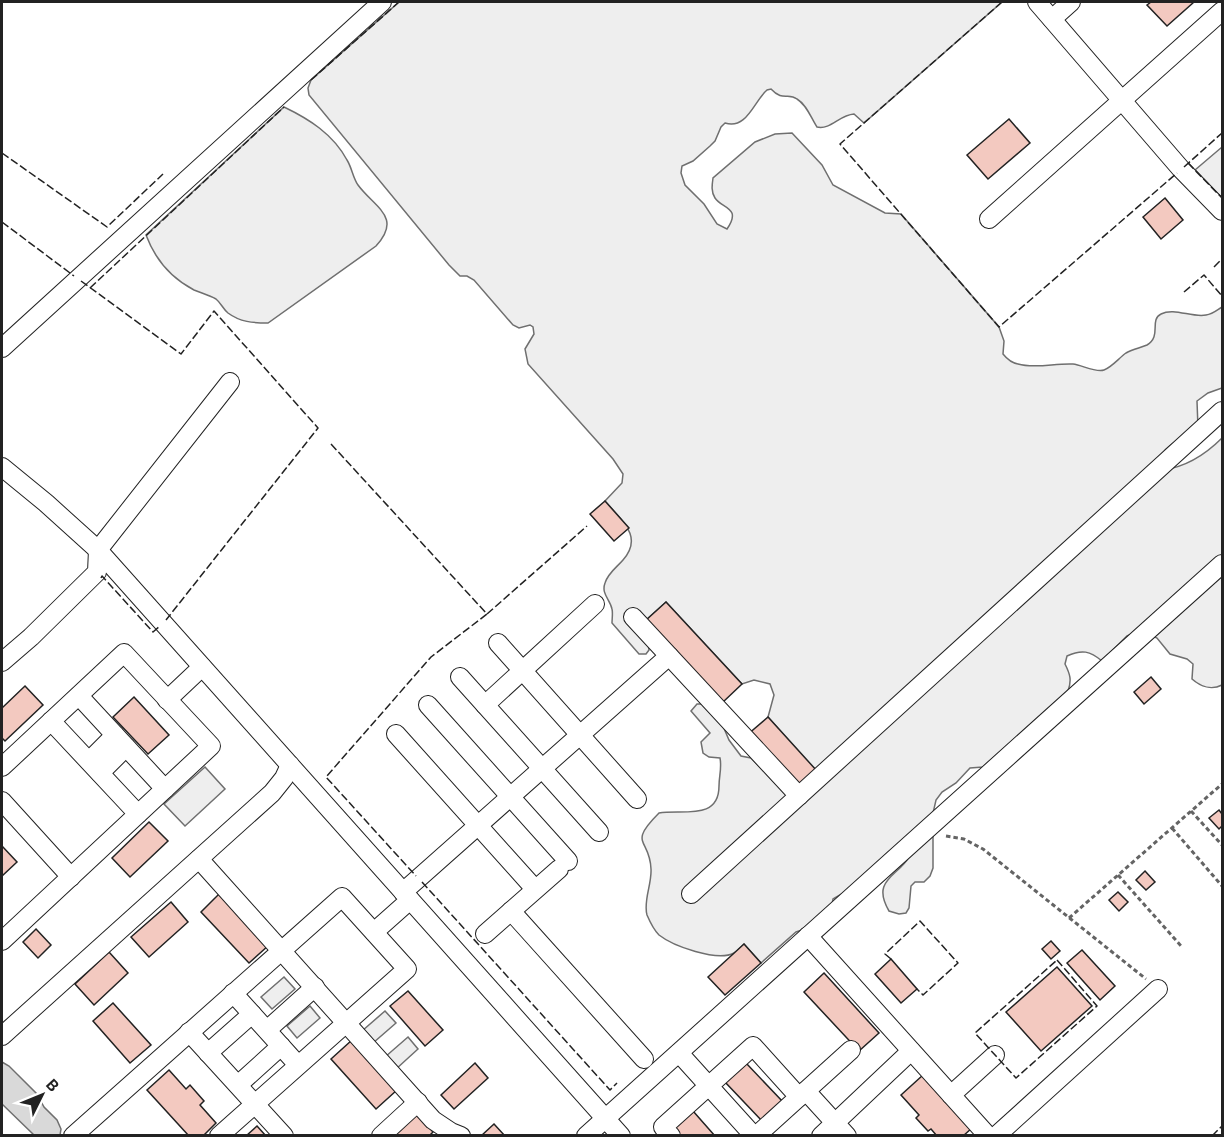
<svg xmlns="http://www.w3.org/2000/svg" width="1224" height="1137" viewBox="0 0 1224 1137" font-family="'DM Sans',sans-serif">
	<style>
		.green { fill: #eee; stroke: #6f6f6f; stroke-width: 1.5 }
		.water { fill: #d9d9d9; stroke: #6f6f6f; stroke-width: 1.5 }
		.building { fill: #f3c9c0; stroke: #222; stroke-width: 1.5 }
		.lines { fill: none; stroke-linecap: round; stroke-linejoin: round }
		.minor-casing { stroke: #222; stroke-width: 20 }
		.path { stroke: #646464; stroke-width: 3; stroke-dasharray: 4.5 3; stroke-linecap: butt }
		.minor { stroke: #fff; stroke-width: 18 }
		.fence { stroke: #222; stroke-width: 1.5; stroke-dasharray: 8 3; stroke-linecap: butt }
	</style>
	<rect width="100%" height="100%" fill="#fff"/>
	<g class="green">
		<path d="M399 2H1002L864 123 854 114C839 115 831 130 817 127 811 118 807 105 797 99 788 92 783 102 771 89L767 90C754 101 747 130 725 123L721 127 715 141 710 146 693 161 682 166 681 173 685 185 704 204 717 224 727 229C742 207 722 209 715 198 711 192 712 185 713 178L755 142 775 134 792 133 822 165 833 185 885 213 901 214 999 327 1004 341 1003 354C1007 359 1012 363 1018 364 1035 369 1055 363 1073 364 1082 365 1096 373 1104 370 1112 367 1119 358 1126 353 1133 349 1140 348 1147 345 1162 336 1149 320 1161 314 1174 307 1192 318 1206 315 1213 314 1217 310 1222 307V388L1208 393 1197 401 1198 428C1186 439 1171 440 1161 455L1163 470C1185 467 1206 454 1222 438V685C1212 690 1201 687 1192 679L1193 664 1187 659 1170 654 1157 638 1141 630 1127 636 1102 661C1090 651 1082 649 1067 656L1065 664C1070 674 1072 680 1068 691L983 767 970 768 956 783 942 792 936 800 933 813V868L930 876 924 882H915L911 886 909 908 906 913 899 914 889 911C871 880 897 877 909 857L894 848C883 855 881 861 873 869 861 881 848 891 833 899L831 910 805 929 796 932 761 963 744 944C741 947 738 951 734 953 717 962 673 946 659 935 654 930 650 922 647 915 643 901 652 884 651 869 650 838 627 845 659 813 682 809 719 821 719 786 719 776 722 768 720 758L709 757 703 753 701 742 710 733 691 711 697 704H703L720 719 729 740 741 756 751 758 783 791 816 771 768 717 774 695 770 684 754 680 742 684 666 602 645 621 649 650 646 654H639L612 623C612 619 613 613 612 609 610 599 601 594 605 583 608 573 617 567 623 560 644 536 621 520 605 501L622 483 623 474 613 459 528 364 525 349 534 334 533 327 530 325 519 328 513 325 474 280 467 276H460L449 265 309 95 308 88 311 80Z"/>
		<path d="M284 107C309 119 333 134 347 160 352 168 353 178 358 185 374 207 403 217 376 246L268 323C253 323 240 322 228 313 223 309 221 303 216 299 209 295 201 293 194 290 171 278 155 259 146 235Z"/>
		<polygon points="1222,147 1222,198 1195,170"/>
		<polygon points="205,767 225,789 185,826 164,804"/>
		<polygon points="284,977 295,989 272,1009 261,997"/>
		<polygon points="310,1006 320,1018 297,1038 287,1026"/>
		<polygon points="385,1011 396,1023 373,1043 362,1031"/>
		<polygon points="408,1037 418,1049 395,1070 385,1057"/>
	</g>
	<polygon class="water" points="2,1062 9,1066 37,1094 44,1107 57,1120 61,1129 60,1135 34,1135 2,1104"/>
	<g class="building">
		<polygon points="1151,2 1194,2 1167,26 1147,5"/>
		<polygon points="1009,119 1030,143 988,179 967,155"/>
		<polygon points="1165,198 1183,220 1161,239 1143,217"/>
		<polygon points="605,501 629,528 614,541 590,514"/>
		<polygon points="666,602 742,684 722,703 645,621"/>
		<polygon points="1151,677 1161,689 1144,704 1134,692"/>
		<polygon points="25,686 43,705 5,741 2,738 2,708"/>
		<polygon points="134,697 169,735 148,754 113,717"/>
		<polygon points="768,717 817,771 796,789 747,735"/>
		<polygon points="1219,810 1222,814 1222,826 1219,829 1209,818"/>
		<polygon points="149,822 168,841 130,877 112,858"/>
		<polygon points="2,846 17,862 2,876"/>
		<polygon points="1145,871 1155,882 1146,890 1136,880"/>
		<polygon points="1118,892 1128,902 1119,911 1109,900"/>
		<polygon points="220,893 269,945 249,963 201,912"/>
		<polygon points="171,902 188,922 149,957 131,937"/>
		<polygon points="36,929 51,945 38,958 23,942"/>
		<polygon points="1051,941 1060,951 1051,959 1042,949"/>
		<polygon points="744,944 761,963 725,995 708,977"/>
		<polygon points="1082,950 1115,986 1100,1000 1067,963"/>
		<polygon points="109,952 128,973 94,1005 75,984"/>
		<polygon points="891,959 917,989 901,1003 875,974"/>
		<polygon points="1057,967 1092,1006 1041,1051 1006,1012"/>
		<polygon points="824,973 879,1033 859,1051 804,992"/>
		<polygon points="408,991 443,1030 425,1046 390,1006"/>
		<polygon points="113,1003 151,1045 130,1063 93,1021"/>
		<polygon points="352,1040 397,1090 376,1109 331,1059"/>
		<polygon points="475,1063 488,1078 454,1109 441,1095"/>
		<polygon points="746,1063 783,1102 762,1121 725,1082"/>
		<polygon points="169,1070 186,1089 190,1085 204,1101 200,1105 216,1123 203,1136 189,1136 147,1090"/>
		<polygon points="923,1075 972,1128 963,1136 937,1136 931,1129 928,1131 916,1118 919,1115 901,1095"/>
		<polygon points="415,1111 433,1132 429,1136 387,1136"/>
		<polygon points="693,1111 715,1136 679,1136 673,1129"/>
		<polygon points="494,1124 505,1136 481,1136"/>
		<polygon points="257,1126 266,1136 246,1136"/>
	</g>
	<g class="lines">
		<defs>
			<g id="minor">
				<polyline points="1037,2 1181,169 1222,211"/>
				<polyline points="1052,19 1071,2"/>
				<polyline points="989,219 1222,11"/>
				<polyline points="2,348 382,2"/>
				<polyline points="2,467 46,503 98,550 621,1136"/>
				<polyline points="633,617 799,796"/>
				<polyline points="498,643 637,799"/>
				<polyline points="2,662 31,637 97,572 98,550 230,382"/>
				<polyline points="460,677 599,832"/>
				<polyline points="79,696 165,789"/>
				<polyline points="167,700 202,667"/>
				<polyline points="428,705 568,861"/>
				<polyline points="485,705 595,604"/>
				<polyline points="51,721 138,814"/>
				<polyline points="396,734 535,889"/>
				<polyline points="89,761 115,735"/>
				<polyline points="2,767 124,653 211,746 2,941"/>
				<polyline points="100,773 126,747"/>
				<polyline points="2,801 71,877"/>
				<polyline points="199,859 433,1120 451,1132 461,1136"/>
				<polyline points="403,892 669,656"/>
				<polyline points="691,894 1222,411"/>
				<polyline points="511,911 644,1059"/>
				<polyline points="374,932 410,900"/>
				<polyline points="485,934 559,869"/>
				<polyline points="808,936 988,1136"/>
				<polyline points="233,993 298,1065"/>
				<polyline points="267,1030 315,987"/>
				<polyline points="189,1032 284,1136"/>
				<polyline points="2,1036 272,793 284,778 290,765"/>
				<polyline points="208,1053 252,1014"/>
				<polyline points="679,1053 754,1136"/>
				<polyline points="238,1085 281,1046"/>
				<polyline points="806,1091 847,1136"/>
				<polyline points="951,1095 995,1055"/>
				<polyline points="799,1097 851,1050"/>
				<polyline points="73,1136 342,897 407,969 219,1136"/>
				<polyline points="381,1136 418,1102"/>
				<polyline points="586,1136 1222,564"/>
				<polyline points="671,1136 663,1127 753,1046 799,1097 756,1136"/>
				<polyline points="821,1136 911,1051"/>
				<polyline points="996,1136 1158,989"/>
			</g>
		</defs>
		<use href="#minor" class="minor-casing"/>
		<g class="path">
			<polyline points="1191,811 1222,845"/>
			<polyline points="1172,828 1222,886"/>
			<polyline points="946,836 964,839 983,849 1146,979"/>
			<polyline points="1118,875 1182,947"/>
			<polyline points="1069,918 1222,784"/>
		</g>
		<use href="#minor" class="minor"/>
		<g class="fence">
			<polyline points="1002,2 840,144 999,327 1177,173"/>
			<polyline points="311,80 399,2"/>
			<polyline points="2,153 107,227 163,174"/>
			<polyline points="1188,163 1222,198"/>
			<polyline points="1184,167 1222,133"/>
			<polyline points="2,222 74,276"/>
			<polyline points="1214,267 1222,259"/>
			<polyline points="81,281 181,354 214,311 318,428 166,620"/>
			<polyline points="90,288 284,107"/>
			<polyline points="1184,292 1204,275 1222,296"/>
			<polyline points="331,444 487,614 431,657 326,777 416,876"/>
			<polyline points="101,578 102,576 153,632 160,626"/>
			<polyline points="487,614 587,526"/>
			<polyline points="422,882 610,1090 617,1083"/>
			<polyline points="891,959 885,954 920,921 958,963 923,995 917,989"/>
			<polygon points="1057,960 1097,1006 1016,1078 975,1033"/>
			<polyline points="1212,1136 1222,1126"/>
		</g>
	</g>
	<rect width="1224" height="1137" fill="none" stroke="#222222" stroke-width="6"/>
	<g transform="translate(42 1095) rotate(47)" stroke="#ffffff" stroke-width="4.5" paint-order="stroke">
	<path d="M0-4.5L10 22L0 15L-10 22Z" fill="#222222"/>
	<text y="-9" font-size="16" font-weight="bold" text-anchor="middle" fill="#222222">B</text>
	</g>
</svg>
